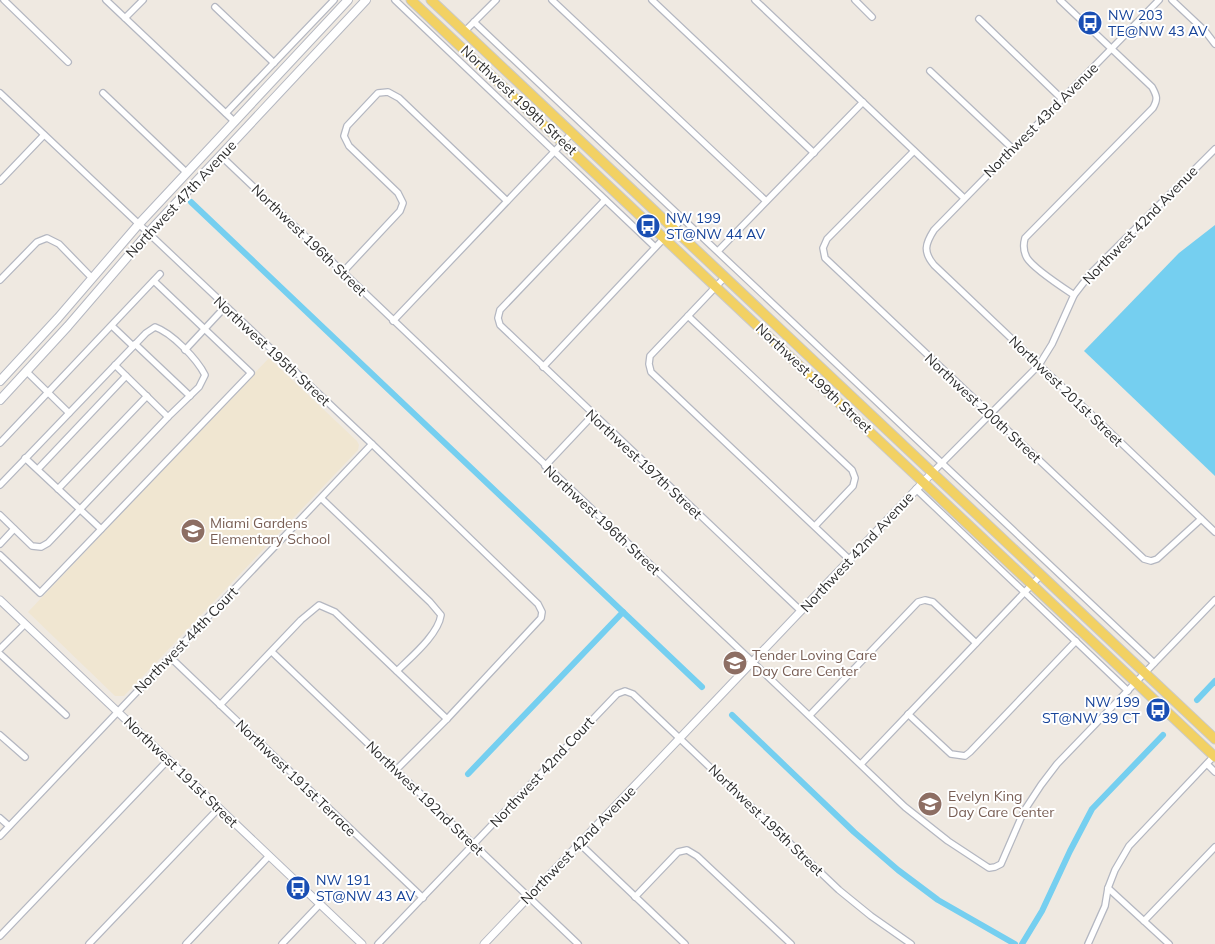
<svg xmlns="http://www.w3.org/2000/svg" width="1215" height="944" viewBox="0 0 1215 944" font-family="Mulish,sans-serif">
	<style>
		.education { fill: #f0e6d1 }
		.water { fill: #75cff0 }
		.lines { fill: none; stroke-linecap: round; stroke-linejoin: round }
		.canal { stroke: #75cff0; stroke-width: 6 }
		.minor-casing { stroke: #b4b7c1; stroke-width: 8 }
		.tertiary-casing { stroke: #b4b7c1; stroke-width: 9 }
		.secondary-casing { stroke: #b4b7c1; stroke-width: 10 }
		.primary-casing { stroke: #c9c9c9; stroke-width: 11 }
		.minor { stroke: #fff; stroke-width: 5.5 }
		.tertiary { stroke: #fff; stroke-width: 7 }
		.secondary { stroke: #fff; stroke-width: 8 }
		.primary { stroke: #f2d163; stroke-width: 9 }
		.labels { text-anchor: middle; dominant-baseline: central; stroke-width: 4; stroke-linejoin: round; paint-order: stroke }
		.transit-label { font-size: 14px; fill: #164399; stroke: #fff; text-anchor: start }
		.street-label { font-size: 14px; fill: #2e2e2e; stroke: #fff }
		.education-label { font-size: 14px; fill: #785e54; stroke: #fff; text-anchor: start }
	</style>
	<rect width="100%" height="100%" fill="#efe9e1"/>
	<polygon class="education" points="269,358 357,441 359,445 358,450 124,696 115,696 28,612"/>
	<polygon class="water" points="1215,225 1215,476 1084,351 1179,253"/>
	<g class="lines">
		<g class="canal">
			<polyline points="191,202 702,687"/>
			<polyline points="1197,700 1215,681"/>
			<polyline points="732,715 854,832 898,870 938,900 1015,944"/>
			<polyline points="468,774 623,612"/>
			<polyline points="1022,944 1042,911 1070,851 1092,809 1163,735"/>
		</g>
		<defs>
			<g id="minor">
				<polyline points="4,0 68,62"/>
				<polyline points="106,0 235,122"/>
				<polyline points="395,0 655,247"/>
				<polyline points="552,0 766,201"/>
				<polyline points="652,0 814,153"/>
				<polyline points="755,0 964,198"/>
				<polyline points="855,0 872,17"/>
				<path d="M1060 0 1152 87C1157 96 1158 99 1153 108L1025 238C1023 245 1023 251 1027 258 1034 269 1062 287 1074 295"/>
				<path d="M1159 0 934 230C925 244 923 252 934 265L1215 532"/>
				<polyline points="1172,0 1205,31 1215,44"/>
				<polyline points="215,7 274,63"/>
				<polyline points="125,18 143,0"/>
				<polyline points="979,19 1062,99"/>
				<polyline points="474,22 1154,663"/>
				<polyline points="465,31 496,0"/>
				<polyline points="930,71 1013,149"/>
				<polyline points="0,93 372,444 538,604 542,612 541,618 447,719 396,770"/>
				<polyline points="103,93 187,173"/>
				<polyline points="226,113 334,0"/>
				<polyline points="914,151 827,239 823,248 825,258 1144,559 1151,561 1157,559 1201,519"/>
				<polyline points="221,156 905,807 948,841 989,868 995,867 1001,864 1024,811 1041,785 1057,764 1215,600"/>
				<polyline points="0,181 44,135"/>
				<polyline points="605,200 500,310 498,318 500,325 801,611"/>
				<polyline points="718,251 863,102"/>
				<polyline points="342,273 400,211 403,203 398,193 349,146 344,136 347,126 378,93 388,92 399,98 507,201"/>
				<polyline points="725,277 650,356 649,364 651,372 850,560"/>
				<polyline points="0,280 37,242 47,238 59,244 92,278"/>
				<polyline points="688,316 852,470 855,478 853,486 815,526"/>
				<polyline points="393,321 572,133"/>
				<polyline points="112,326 133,346"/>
				<polyline points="135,344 190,396"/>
				<polyline points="185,350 225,307"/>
				<polyline points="115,365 168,417"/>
				<polyline points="543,367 683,218"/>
				<polyline points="27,372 69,413"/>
				<polyline points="0,443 160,274"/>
				<polyline points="25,458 101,529"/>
				<polyline points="545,466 593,415"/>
				<polyline points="38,469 126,376"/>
				<polyline points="932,473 1039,365 1052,344 1074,295 1091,273 1215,149"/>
				<path d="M0 485 146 333 155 327C172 333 197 359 205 375L199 387 168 417 48 543 41 547 32 546 0 515"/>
				<polyline points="58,489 147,396"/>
				<polyline points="916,489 1128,691"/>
				<path d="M322 499 430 602 441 615C438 635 411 657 397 671"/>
				<polyline points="0,544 14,529"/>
				<polyline points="0,555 40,593 251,373 154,281"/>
				<polyline points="0,649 25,624"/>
				<polyline points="272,652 578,944"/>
				<polyline points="0,654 66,715"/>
				<polyline points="170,657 423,898"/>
				<polyline points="220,705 301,620 319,605 335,612 447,719"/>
				<polyline points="908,714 951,754 965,756 970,752 1076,641"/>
				<polyline points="810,715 918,602 925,600 933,602 976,643"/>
				<polyline points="0,735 25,757"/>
				<polyline points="861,764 1041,575"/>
				<polyline points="1207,764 1215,772"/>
				<polyline points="0,818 9,826"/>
				<polyline points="0,836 372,444"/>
				<polyline points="580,844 685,944"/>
				<polyline points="1108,888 1169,944"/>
				<polyline points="635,897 678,852 687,850 697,856 791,944"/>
				<polyline points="1144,921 1215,847"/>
				<polyline points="0,936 168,760"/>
				<polyline points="89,944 219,808"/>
				<polyline points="186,944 269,856"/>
				<polyline points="282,944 320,904"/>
				<polyline points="378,944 617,694 625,691 633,694 839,890 871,916 911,944"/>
				<polyline points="1088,944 1105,906 1108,888 1115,870 1129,846 1215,755"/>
			</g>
			<g id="tertiary">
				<polyline points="0,600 362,944"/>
				<polyline points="484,944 932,473"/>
			</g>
			<g id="secondary">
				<polyline points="0,381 58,318 138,225 348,0"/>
				<polyline points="0,400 68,326 148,233 366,0"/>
			</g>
			<g id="primary">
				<polyline points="411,0 1215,757"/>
				<polyline points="431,0 1215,739"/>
			</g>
		</defs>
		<use href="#minor" class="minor-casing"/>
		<use href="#tertiary" class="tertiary-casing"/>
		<use href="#secondary" class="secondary-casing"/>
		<use href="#primary" class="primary-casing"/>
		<use href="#minor" class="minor"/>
		<use href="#tertiary" class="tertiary"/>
		<use href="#secondary" class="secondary"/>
		<use href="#primary" class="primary"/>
	</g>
	<defs>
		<symbol id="bus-disc" viewBox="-11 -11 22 22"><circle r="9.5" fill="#1a4fb4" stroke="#fff"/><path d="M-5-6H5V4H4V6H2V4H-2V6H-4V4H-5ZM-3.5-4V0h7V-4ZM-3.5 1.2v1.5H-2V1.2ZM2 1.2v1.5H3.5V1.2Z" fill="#fff"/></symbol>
		<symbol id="school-disc" viewBox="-11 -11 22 22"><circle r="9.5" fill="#8d6e63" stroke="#fff"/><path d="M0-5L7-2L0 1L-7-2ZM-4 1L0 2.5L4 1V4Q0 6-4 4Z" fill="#fff"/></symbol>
	</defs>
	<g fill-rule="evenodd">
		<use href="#bus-disc" x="1076" y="9" width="28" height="28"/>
		<use href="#bus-disc" x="634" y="212" width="28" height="28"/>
		<use href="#school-disc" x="179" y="517" width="28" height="28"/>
		<use href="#school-disc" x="721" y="649" width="28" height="28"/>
		<use href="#bus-disc" x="1144" y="696" width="28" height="28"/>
		<use href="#school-disc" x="916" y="790" width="28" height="28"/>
		<use href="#bus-disc" x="284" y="874" width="28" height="28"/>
	</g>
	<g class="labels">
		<g class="transit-label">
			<text x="1108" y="15">NW 203<tspan x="1108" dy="16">TE@NW 43 AV</tspan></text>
			<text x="666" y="218">NW 199<tspan x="666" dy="16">ST@NW 44 AV</tspan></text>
			<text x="1140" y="702" text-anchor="end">NW 199<tspan x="1140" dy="16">ST@NW 39 CT</tspan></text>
			<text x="316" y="880">NW 191<tspan x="316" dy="16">ST@NW 43 AV</tspan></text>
		</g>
		<g class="street-label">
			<text transform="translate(519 100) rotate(43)">Northwest 199th Street</text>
			<text transform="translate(1041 120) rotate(-45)">Northwest 43rd Avenue</text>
			<text transform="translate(181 199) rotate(-47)">Northwest 47th Avenue</text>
			<text transform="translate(1140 225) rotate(-46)">Northwest 42nd Avenue</text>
			<text transform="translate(309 240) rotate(44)">Northwest 196th Street</text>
			<text transform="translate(272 351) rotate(43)">Northwest 195th Street</text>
			<text transform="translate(814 378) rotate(43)">Northwest 199th Street</text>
			<text transform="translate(1066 391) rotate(44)">Northwest 201st Street</text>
			<text transform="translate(983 408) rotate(43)">Northwest 200th Street</text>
			<text transform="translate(644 464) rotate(43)">Northwest 197th Street</text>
			<text transform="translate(602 520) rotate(43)">Northwest 196th Street</text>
			<text transform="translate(857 552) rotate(-47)">Northwest 42nd Avenue</text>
			<text transform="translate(186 640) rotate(-46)">Northwest 44th Court</text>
			<text transform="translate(181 772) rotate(44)">Northwest 191st Street</text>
			<text transform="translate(542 772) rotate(-47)">Northwest 42nd Court</text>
			<text transform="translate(296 778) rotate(44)">Northwest 191st Terrace</text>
			<text transform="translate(425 798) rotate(44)">Northwest 192nd Street</text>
			<text transform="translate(766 820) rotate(44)">Northwest 195th Street</text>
			<text transform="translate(578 845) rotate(-46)">Northwest 42nd Avenue</text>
		</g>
		<g class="education-label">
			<text x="210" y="523">Miami Gardens<tspan x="210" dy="16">Elementary School</tspan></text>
			<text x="752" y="655">Tender Loving Care<tspan x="752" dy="16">Day Care Center</tspan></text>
			<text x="948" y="796">Evelyn King<tspan x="948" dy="16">Day Care Center</tspan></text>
		</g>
	</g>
</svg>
